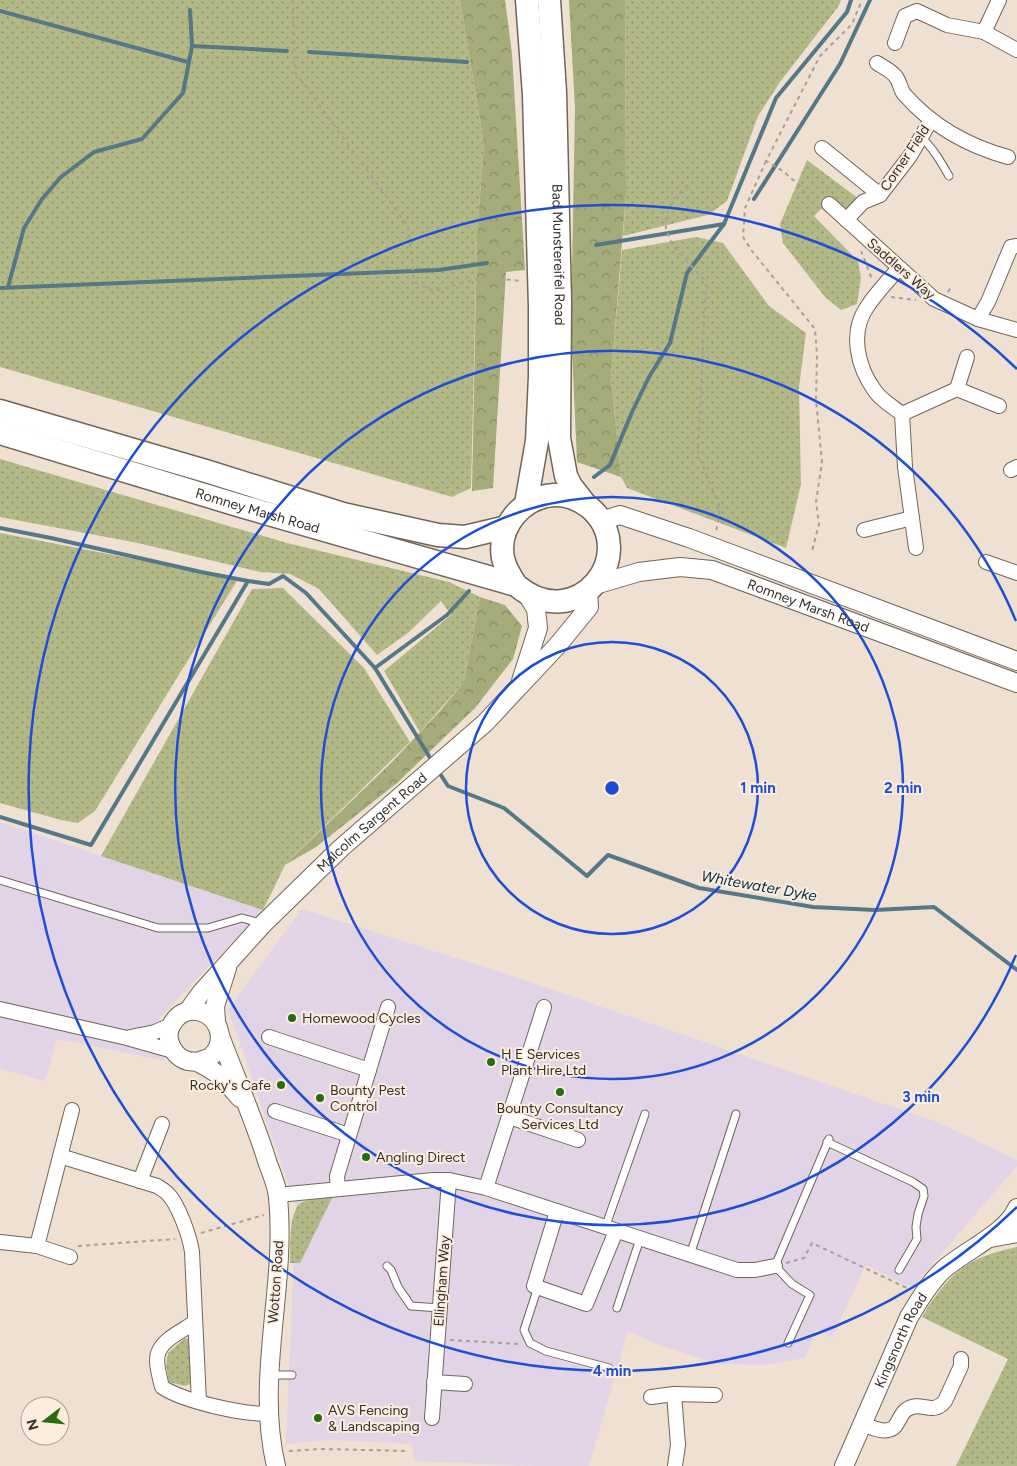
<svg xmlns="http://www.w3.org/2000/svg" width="1017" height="1466" viewBox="0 0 1017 1466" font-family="Figtree,sans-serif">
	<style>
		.commercial { fill: #e3d3e6 }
		.grass { fill: url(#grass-dots) }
		.forest { fill: url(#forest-crowns) }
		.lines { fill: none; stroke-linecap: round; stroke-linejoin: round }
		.stream { stroke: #547887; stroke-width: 4 }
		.service-casing { stroke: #726558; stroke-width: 9 }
		.minor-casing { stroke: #726558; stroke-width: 16 }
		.tertiary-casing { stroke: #726558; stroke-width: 20 }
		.primary-casing { stroke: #726558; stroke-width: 25 }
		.path { stroke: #aa9f94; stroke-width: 2; stroke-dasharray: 4 4; stroke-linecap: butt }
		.service { stroke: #fff; stroke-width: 7 }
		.minor { stroke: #fff; stroke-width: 14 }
		.tertiary { stroke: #fff; stroke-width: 18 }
		.primary { stroke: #fff; stroke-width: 22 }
		.ring { fill: none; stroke: #1d4ed8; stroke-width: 2.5 }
		.poi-dot { fill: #246e0e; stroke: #fdeddf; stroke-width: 2 }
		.labels { text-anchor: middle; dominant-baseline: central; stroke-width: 4; stroke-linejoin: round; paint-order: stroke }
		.street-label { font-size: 14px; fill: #35302a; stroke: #fdeddf }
		.poi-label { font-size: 14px; fill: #35302a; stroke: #fdeddf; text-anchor: start }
		.water-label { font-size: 15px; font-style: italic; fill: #003042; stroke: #fdeddf }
		.centre { fill: #1d4ed8; stroke: #fdeddf; stroke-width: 2.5 }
		.ring-label { font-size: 15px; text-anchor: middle; font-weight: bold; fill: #1d4ed8; stroke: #fdeddf; stroke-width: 4; stroke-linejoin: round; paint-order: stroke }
	</style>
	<defs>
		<pattern id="grass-dots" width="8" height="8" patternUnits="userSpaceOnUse" patternTransform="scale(1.25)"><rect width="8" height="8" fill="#b3b887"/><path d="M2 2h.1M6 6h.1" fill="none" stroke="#92966f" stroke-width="1.8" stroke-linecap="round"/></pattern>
		<pattern id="forest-crowns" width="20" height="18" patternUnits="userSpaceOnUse" patternTransform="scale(1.25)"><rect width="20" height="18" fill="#a5ab79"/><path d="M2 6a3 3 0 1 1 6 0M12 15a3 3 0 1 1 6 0" fill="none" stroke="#878c63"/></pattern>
	</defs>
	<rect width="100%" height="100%" fill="#efe0d2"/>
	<g class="commercial">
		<polygon points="0,822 263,910 159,1018 165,1061 57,1039 45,1081 0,1069"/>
		<polygon points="302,909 509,975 937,1122 1017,1160 1017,1166 912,1288 866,1265 832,1337 817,1329 805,1358 762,1365 718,1364 657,1344 628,1331 589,1466 537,1466 414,1461 412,1444 330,1440 286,1444 296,1206 228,1009"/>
	</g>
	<g class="grass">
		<polygon points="0,0 460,0 484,144 477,235 471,488 452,497 0,367"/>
		<polygon points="625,0 841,0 838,7 780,82 758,116 727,201 708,215 623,236 626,194"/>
		<polygon points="807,160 859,199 849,210 842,210 828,202 814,216 858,261 861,278 857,304 841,310 825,297 783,243 780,224"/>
		<polygon points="696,237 723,243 769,306 806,333 799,387 801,484 786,548 627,488 621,477 611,378 622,250"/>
		<polygon points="0,459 287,543 449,582 480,597 464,682 420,732 384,671 451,615 441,601 409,632 377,655 319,589 290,574 260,572 138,543 0,517"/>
		<polygon points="0,533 238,579 95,811 78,823 61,820 0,803"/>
		<polygon points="283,588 364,668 410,742 285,865 263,910 101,856 252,589"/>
		<path d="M332 1198 300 1263H290C291 1248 288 1212 301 1203 310 1198 323 1199 332 1198Z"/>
		<path d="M1017 1247V1466H956L1008 1359 922 1317C926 1310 930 1304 935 1297 959 1264 978 1256 1017 1247Z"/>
		<polygon points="185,1338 189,1340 190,1345 192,1384 184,1386 169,1382 166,1366 168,1353"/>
	</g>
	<g class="forest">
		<polygon points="460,0 505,0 512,54 525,270 506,272 493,488 472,491 477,235 484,144"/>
		<polygon points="569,0 625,0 626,194 611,378 621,477 577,462 571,327 575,108"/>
		<polygon points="480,597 505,605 522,626 513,659 475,708 397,783 316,847 285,865 392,762 440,711 464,682"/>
	</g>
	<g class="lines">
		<g class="stream">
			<polyline points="0,11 188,62"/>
			<polyline points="192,46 287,51"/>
			<polyline points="309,52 467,62"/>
			<polyline points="754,199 840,64 870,0"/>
			<polyline points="596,245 724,224"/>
			<polyline points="8,287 24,228 42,199 61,177 94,152 142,139 183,93 192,46 190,10"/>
			<polyline points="0,288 439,270 487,263"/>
			<polyline points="594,477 610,465 632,412 649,377 670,343 687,273 724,224 776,98 847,12 851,0"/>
			<polyline points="0,528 51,538 201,572 248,581 269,584 283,576 306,593 375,668 432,761"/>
			<polyline points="375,668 447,615 469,591"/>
			<polyline points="437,769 448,786 504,808 587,876 608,855 699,888 813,907 875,910 934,907 1017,970"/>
			<polyline points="0,817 91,845 248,581"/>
		</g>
		<defs>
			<g id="service">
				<path d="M921 137C933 148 941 162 949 176"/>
				<polyline points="0,880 158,928 208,928 242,918 263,924"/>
				<polyline points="827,1142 913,1182 923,1189 924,1196 918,1214 916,1227 917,1239 899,1270"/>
				<polyline points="605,1228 645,1114"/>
				<polyline points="690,1255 736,1114"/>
				<polyline points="387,1266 391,1270 398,1287 411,1306 440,1308"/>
				<polyline points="538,1287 524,1330 530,1343 546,1351 609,1368"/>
				<polyline points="617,1308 640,1239"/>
				<polyline points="788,1343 810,1295 792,1284 775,1266 829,1139"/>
				<polyline points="270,1375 292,1375"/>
			</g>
			<g id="minor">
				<polyline points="984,32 999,0"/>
				<polyline points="895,43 905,16 917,11 947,25 984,32 1017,50"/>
				<path d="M877 63C883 67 892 71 896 77 900 82 900 89 904 94 932 126 968 146 1008 157"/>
				<polyline points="822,148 880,195"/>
				<polyline points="829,204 934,299 978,319 1017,330"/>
				<polyline points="846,220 863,202 880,195 910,156 931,120"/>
				<path d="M899 268C888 281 876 293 867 307 849 333 858 368 875 391 881 400 893 407 902 414L905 467 916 548"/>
				<polyline points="978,319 988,302 1011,247 1017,246"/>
				<polyline points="957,389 967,357"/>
				<polyline points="902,414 957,389 999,406"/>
				<polyline points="1011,470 1017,467"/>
				<polyline points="864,530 912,518"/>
				<polyline points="986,562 1017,573"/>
				<polyline points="0,1009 127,1038 173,1051"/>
				<polyline points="130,1037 155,1032 171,1025"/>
				<polyline points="269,1037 369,1070"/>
				<polyline points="275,1111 349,1135"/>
				<polyline points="509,1117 578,1140"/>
				<path d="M60 1156 157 1186C160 1188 164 1190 167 1193 178 1203 190 1237 192 1252L199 1402"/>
				<polyline points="140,1181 162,1124"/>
				<polyline points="486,1188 544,1007"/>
				<polyline points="338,1189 337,1176 388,1007"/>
				<polyline points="278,1195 433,1180 449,1180 486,1188 737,1270 755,1270 775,1266"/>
				<polyline points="557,1211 534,1286 586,1304 616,1231"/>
				<polyline points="0,1242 37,1246 70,1257"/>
				<polyline points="37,1246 72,1110"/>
				<path d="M195 1322C184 1330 165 1338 159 1351 154 1361 160 1377 162 1387 183 1401 246 1416 270 1413"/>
				<polyline points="434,1382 465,1384"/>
				<polyline points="674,1394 678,1445 675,1466"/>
				<polyline points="651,1397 674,1394 715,1395"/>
				<polyline points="432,1418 449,1180"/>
				<path d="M862 1423C870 1427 880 1432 888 1430 899 1428 898 1416 906 1410 921 1399 932 1417 945 1401L961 1366V1359"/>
			</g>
			<g id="tertiary">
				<polyline points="601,521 620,515 689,538 1017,661"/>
				<path id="s1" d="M595 585 639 572 680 567 712 570 1017 683"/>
				<polyline points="521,681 538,628 536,609 526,593"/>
				<path id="s2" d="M188 1011 201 993 263 924 341 848 485 723 557 646 589 607 588 591"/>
				<polyline points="216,1022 215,1006 227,968"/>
				<path d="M220 1036C236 1079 255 1121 268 1164 272 1174 277 1186 278 1197 287 1286 255 1378 276 1466"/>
				<path d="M198 1062C201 1060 206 1059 209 1058 231 1042 217 1008 190 1011 182 1012 176 1017 172 1024 163 1037 173 1057 188 1061 192 1062 196 1061 199 1063 206 1066 213 1071 219 1075 226 1082 233 1090 240 1098"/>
				<polyline points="990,1238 1017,1233"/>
				<path id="s3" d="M844 1466 909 1317C919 1301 929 1283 943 1270 964 1251 1007 1233 1017 1208"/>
			</g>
			<g id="primary">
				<path id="s4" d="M549 0 555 92 560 302 559 438 566 476 571 486 585 504"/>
				<polyline points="0,411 209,472 343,514 438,535 465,537 507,527"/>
				<path id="s5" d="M0 433 241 506 516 585C577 637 643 553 589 507 580 500 566 494 554 495 523 497 497 526 503 558 505 568 510 576 516 585"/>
				<polyline points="526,504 537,441 540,376 540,307 534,95 527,0"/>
			</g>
		</defs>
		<use href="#service" class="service-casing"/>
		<use href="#minor" class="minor-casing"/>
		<use href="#tertiary" class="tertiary-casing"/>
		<use href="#primary" class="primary-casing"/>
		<g class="path">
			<polyline points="293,0 295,72 408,226 414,282 434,291 484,277 521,281"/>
			<polyline points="766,161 745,208 743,237 752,251 815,329 817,354 816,400 822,462 816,502 819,524 812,551"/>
			<polyline points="688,185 673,200 666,215 666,228 672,245 706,282 698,454 720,508 716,533"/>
			<polyline points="810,199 802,188 783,171 766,161 820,56 852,24 862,0"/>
			<polyline points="861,251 872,279"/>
			<polyline points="948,292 951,287"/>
			<polyline points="891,297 916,300"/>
			<polyline points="201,1233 264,1215"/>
			<polyline points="78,1246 175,1239"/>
			<polyline points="786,1263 804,1258 812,1243 909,1289"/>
			<polyline points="450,1340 520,1344"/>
			<polyline points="289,1451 322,1449 409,1451"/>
		</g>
		<use href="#service" class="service"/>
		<use href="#minor" class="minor"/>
		<use href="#tertiary" class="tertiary"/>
		<use href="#primary" class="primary"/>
	</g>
	<g class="ring">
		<circle cx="612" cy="788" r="146"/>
		<circle cx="612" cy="788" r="291"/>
		<path d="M1016 955A437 437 0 1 1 1016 621"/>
		<path d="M1017 1207A583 583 0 1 1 1017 369"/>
	</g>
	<g class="poi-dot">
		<circle cx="292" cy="1018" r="5"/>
		<circle cx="491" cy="1062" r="5"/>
		<circle cx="281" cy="1085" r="5"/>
		<circle cx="560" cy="1092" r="5"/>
		<circle cx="320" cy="1098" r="5"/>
		<circle cx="366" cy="1157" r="5"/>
		<circle cx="318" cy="1418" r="5"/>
	</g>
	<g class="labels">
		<g class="street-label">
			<text transform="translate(905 158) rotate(-56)">Corner Field</text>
			<text stroke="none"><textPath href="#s4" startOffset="255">Bad Munstereifel Road</textPath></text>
			<text transform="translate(901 269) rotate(41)">Saddlers Way</text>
			<text stroke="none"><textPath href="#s5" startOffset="269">Romney Marsh Road</textPath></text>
			<text stroke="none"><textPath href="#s1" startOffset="222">Romney Marsh Road</textPath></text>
			<text stroke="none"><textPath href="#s2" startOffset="264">Malcolm Sargent Road</textPath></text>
			<text transform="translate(442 1281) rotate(-86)">Ellingham Way</text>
			<text transform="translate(276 1282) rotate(-86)">Wotton Road</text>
			<text stroke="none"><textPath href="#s3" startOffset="138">Kingsnorth Road</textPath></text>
		</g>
		<g class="poi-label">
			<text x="302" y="1018">Homewood Cycles</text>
			<text x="501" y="1054">H E Services<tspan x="501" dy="16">Plant Hire Ltd</tspan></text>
			<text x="271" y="1085" text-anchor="end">Rocky's Cafe</text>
			<text x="330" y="1090">Bounty Pest<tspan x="330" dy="16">Control</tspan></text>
			<text x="560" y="1108" text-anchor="middle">Bounty Consultancy<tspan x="560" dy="16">Services Ltd</tspan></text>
			<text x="376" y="1157">Angling Direct</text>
			<text x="328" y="1410">AVS Fencing<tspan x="328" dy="16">&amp; Landscaping</tspan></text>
		</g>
		<g class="water-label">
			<text transform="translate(759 886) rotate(10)">Whitewater Dyke</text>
		</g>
	</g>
	<circle cx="612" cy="788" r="8" class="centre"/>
	<g class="ring-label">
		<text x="758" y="793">1 min</text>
		<text x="903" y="793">2 min</text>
		<text x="921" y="1102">3 min</text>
		<text x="612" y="1376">4 min</text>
	</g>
	<g transform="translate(45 1421) rotate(254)"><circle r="24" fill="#fdeddf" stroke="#ada197"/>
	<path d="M0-4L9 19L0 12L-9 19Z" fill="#246e0e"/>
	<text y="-8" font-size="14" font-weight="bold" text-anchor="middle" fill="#35302a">N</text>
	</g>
</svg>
